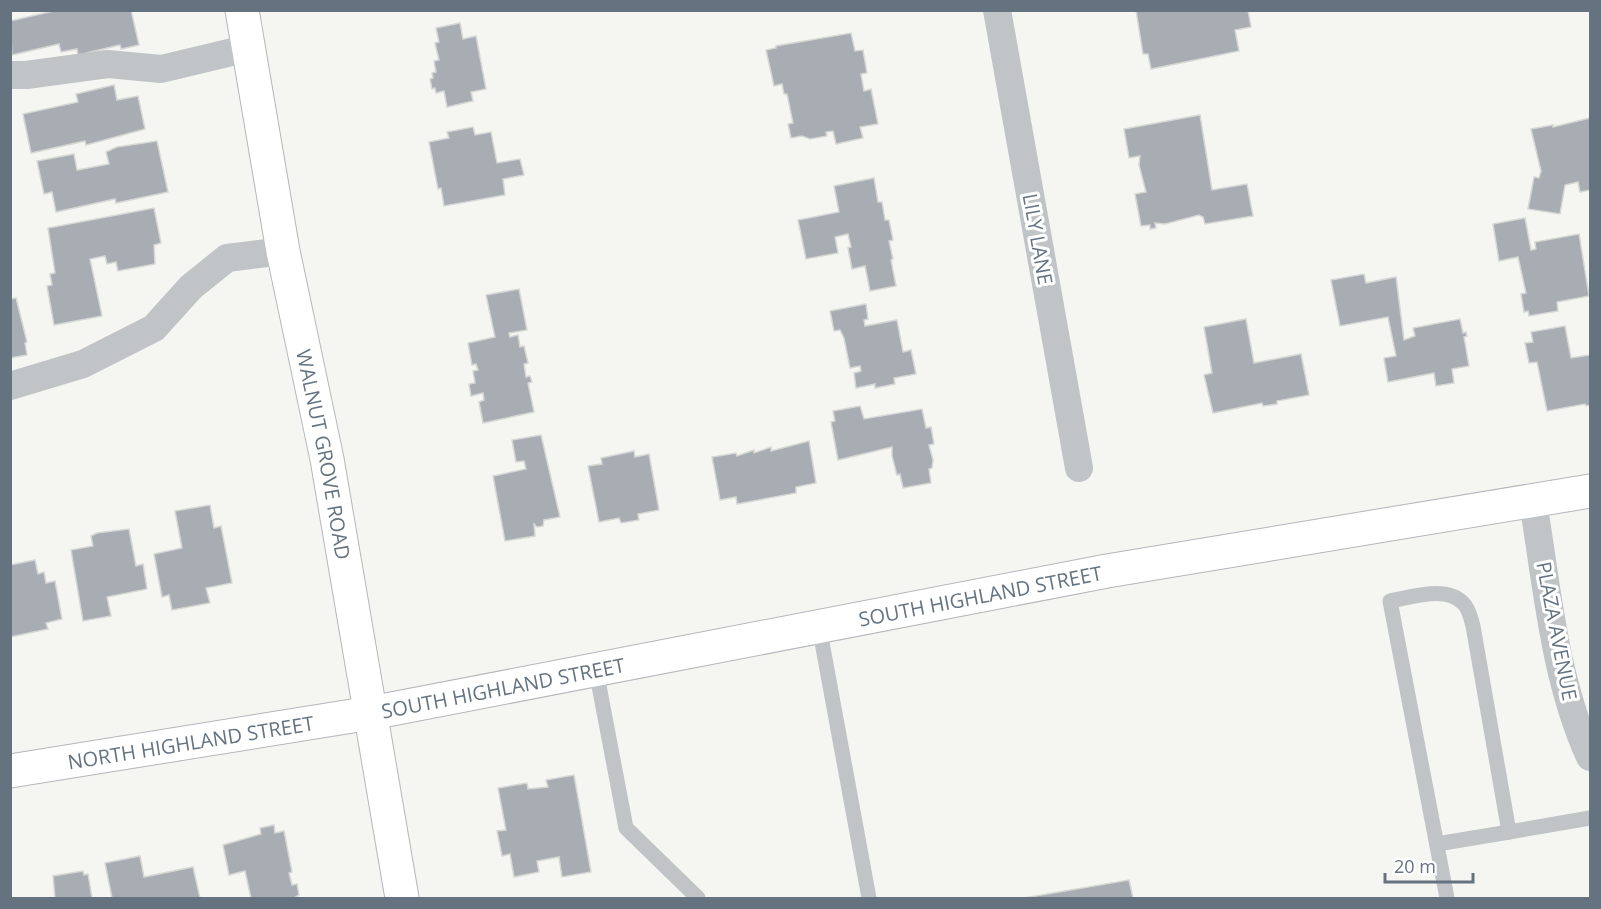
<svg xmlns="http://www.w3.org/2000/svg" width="1601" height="909" viewBox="0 0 1601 909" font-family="'Open Sans',sans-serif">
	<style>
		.building { fill: #a7adb3; stroke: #d6d6d4; stroke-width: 1.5 }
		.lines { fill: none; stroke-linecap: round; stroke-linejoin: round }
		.secondary-casing { stroke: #b3b7bb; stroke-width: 35 }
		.service { stroke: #c0c4c7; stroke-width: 15 }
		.minor { stroke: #c0c4c7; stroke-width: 28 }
		.secondary { stroke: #fff; stroke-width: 33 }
		.labels { text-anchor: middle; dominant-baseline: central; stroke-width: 6; stroke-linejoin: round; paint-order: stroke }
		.street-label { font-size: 20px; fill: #657381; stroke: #fff }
	</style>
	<rect width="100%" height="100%" fill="#f5f5f1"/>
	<g class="building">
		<polygon points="58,10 131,10 139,45 121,49 120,45 78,55 77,49 61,52 59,44 12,55 10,21"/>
		<polygon points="1136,10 1248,10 1251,27 1235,30 1239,51 1151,69 1148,54 1143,54"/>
		<polygon points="460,23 463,39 476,36 486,89 471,92 473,101 447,107 444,91 436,93 435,88 432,89 430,79 433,78 432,73 436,72 434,61 439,60 435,43 439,42 436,28"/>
		<polygon points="851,33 855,51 863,50 867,73 861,74 864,91 871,89 878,124 860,127 863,138 836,144 833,131 826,132 827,136 810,139 802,136 791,138 788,124 793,123 787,94 784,94 782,84 774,86 766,50 776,48 776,46"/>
		<polygon points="114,85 117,100 138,96 145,129 86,145 85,141 31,153 23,114 78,102 76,94"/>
		<polygon points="1200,115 1212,190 1247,184 1253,216 1205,224 1203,217 1199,215 1165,224 1155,223 1156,228 1150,229 1150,225 1141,226 1135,194 1146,192 1139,165 1140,156 1129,158 1124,129"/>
		<polygon points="1590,118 1590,190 1580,192 1578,182 1565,185 1560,214 1528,209 1534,177 1539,178 1541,171 1531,129 1553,125 1553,127"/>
		<polygon points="473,127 475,135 491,132 497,163 520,159 524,175 503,179 505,195 444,206 441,188 438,189 429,142 449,138 447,132"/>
		<polygon points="157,141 168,192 116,203 115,199 56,212 52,192 44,194 37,161 74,154 77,170 109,164 106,152 117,147"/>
		<polygon points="874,178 878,202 882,202 885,220 889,220 893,240 889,241 893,259 891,260 896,286 870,291 865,266 852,269 848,248 851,247 848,234 835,237 838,253 806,259 798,220 839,212 834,186"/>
		<polygon points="154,208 161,243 154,245 155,264 118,271 116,262 107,264 105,256 90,259 102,316 54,325 47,286 52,285 50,274 55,273 48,228"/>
		<polygon points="1525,218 1531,250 1536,249 1535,242 1579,234 1589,296 1557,302 1558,311 1529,316 1528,311 1524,312 1521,294 1526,293 1518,257 1499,261 1493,224"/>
		<polygon points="1364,274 1366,283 1396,277 1404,340 1415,336 1413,328 1460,319 1463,333 1466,332 1467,336 1464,337 1469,366 1452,369 1454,383 1436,386 1434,373 1388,382 1384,358 1396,356 1388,317 1340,326 1331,280"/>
		<polygon points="519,289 527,330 509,333 510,337 518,335 520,347 524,346 528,363 524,364 526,377 530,376 532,382 528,383 534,412 483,423 479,402 484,400 483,393 471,396 469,384 475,383 473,371 478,370 476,364 472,365 468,343 495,337 486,295"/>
		<polygon points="10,296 11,299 16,298 27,342 25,343 27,355 10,358"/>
		<polygon points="866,304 868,319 864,320 865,326 897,320 903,352 911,350 916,374 894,378 895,384 875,388 875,384 856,388 854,373 861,371 860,366 850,368 844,338 840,330 834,331 830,311"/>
		<polygon points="1246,319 1254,363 1301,354 1309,395 1277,401 1277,404 1263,406 1262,403 1213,413 1204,375 1212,373 1204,327"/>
		<polygon points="1565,326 1571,358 1590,355 1590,405 1586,406 1585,404 1547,411 1537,362 1529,363 1525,343 1533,342 1531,332"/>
		<polygon points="860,406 864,419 922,409 926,428 931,427 934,444 929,445 933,460 932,468 929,469 931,483 903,488 900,474 897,475 892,456 892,447 838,460 831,422 835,421 833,411"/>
		<polygon points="541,435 560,517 544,520 543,526 537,527 534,524 535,536 505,541 493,476 526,469 524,461 516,462 512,440"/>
		<polygon points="809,441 816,483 796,487 796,493 737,504 736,497 720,500 712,457 736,453 737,456 754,450 754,453 771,447 771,451"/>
		<polygon points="634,451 635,457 649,454 659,510 638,514 639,520 621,523 619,518 599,522 588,466 602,464 601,458"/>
		<polygon points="210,505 214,528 221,526 232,583 206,588 210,603 172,610 169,595 162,597 154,554 182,548 175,511"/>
		<polygon points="129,529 136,566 143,564 147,589 107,597 111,616 83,621 71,550 93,546 91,536 97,533"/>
		<polygon points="35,560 38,574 44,572 46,583 55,581 62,619 46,623 48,629 10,637 10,565"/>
		<polygon points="574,775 591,872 562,877 559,857 537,861 539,872 514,877 510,854 502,856 497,831 506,830 498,788 527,783 528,789 548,787 546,780"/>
		<polygon points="274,825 275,833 284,831 292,872 289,873 292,885 297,884 299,895 294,898 251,898 245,871 229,875 223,845 261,834 260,828"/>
		<polygon points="140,856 144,877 193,867 200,898 112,898 105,863"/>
		<polygon points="83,871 84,875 88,874 92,898 55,898 53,876"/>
		<polygon points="1129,880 1133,898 1024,898"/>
	</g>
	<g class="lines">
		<defs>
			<g id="secondary">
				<path id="s1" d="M242 10 283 251 327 459 402 898"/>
				<path id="s2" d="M10 771 371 713 1107 571 1590 491"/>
			</g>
		</defs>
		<use href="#secondary" class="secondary-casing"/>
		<g class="service">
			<polyline points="819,626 869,898"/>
			<polyline points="596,670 626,828 698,898"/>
			<polyline points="1437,844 1509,832"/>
			<path d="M1447 898 1390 601C1413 597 1447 585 1464 604 1469 609 1471 619 1473 626L1509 832 1590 818"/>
		</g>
		<g class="minor">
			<polyline points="997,10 1079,468"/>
			<polyline points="10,75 26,75 108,64 161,69 249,48"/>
			<polyline points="10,386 83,364 154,328 191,287 227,258 283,251"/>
			<path d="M1533 502C1547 586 1554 678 1590 757"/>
		</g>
		<use href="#secondary" class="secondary"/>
	</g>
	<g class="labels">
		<g class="street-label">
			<text transform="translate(1038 239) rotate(80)">LILY LANE</text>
			<text stroke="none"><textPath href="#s1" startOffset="452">WALNUT GROVE ROAD</textPath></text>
			<text stroke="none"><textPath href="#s2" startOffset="986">SOUTH HIGHLAND STREET</textPath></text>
			<text transform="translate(1557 631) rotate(79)">PLAZA AVENUE</text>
			<text stroke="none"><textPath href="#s2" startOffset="500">SOUTH HIGHLAND STREET</textPath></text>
			<text stroke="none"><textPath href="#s2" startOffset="183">NORTH HIGHLAND STREET</textPath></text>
		</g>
	</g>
	<rect width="1601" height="909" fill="none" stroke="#657381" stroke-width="24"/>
	<path d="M1385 873v9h88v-9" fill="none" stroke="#657381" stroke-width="3"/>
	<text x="1394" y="873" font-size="18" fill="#657381" stroke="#ffffff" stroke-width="4.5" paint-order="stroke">20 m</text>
</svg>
